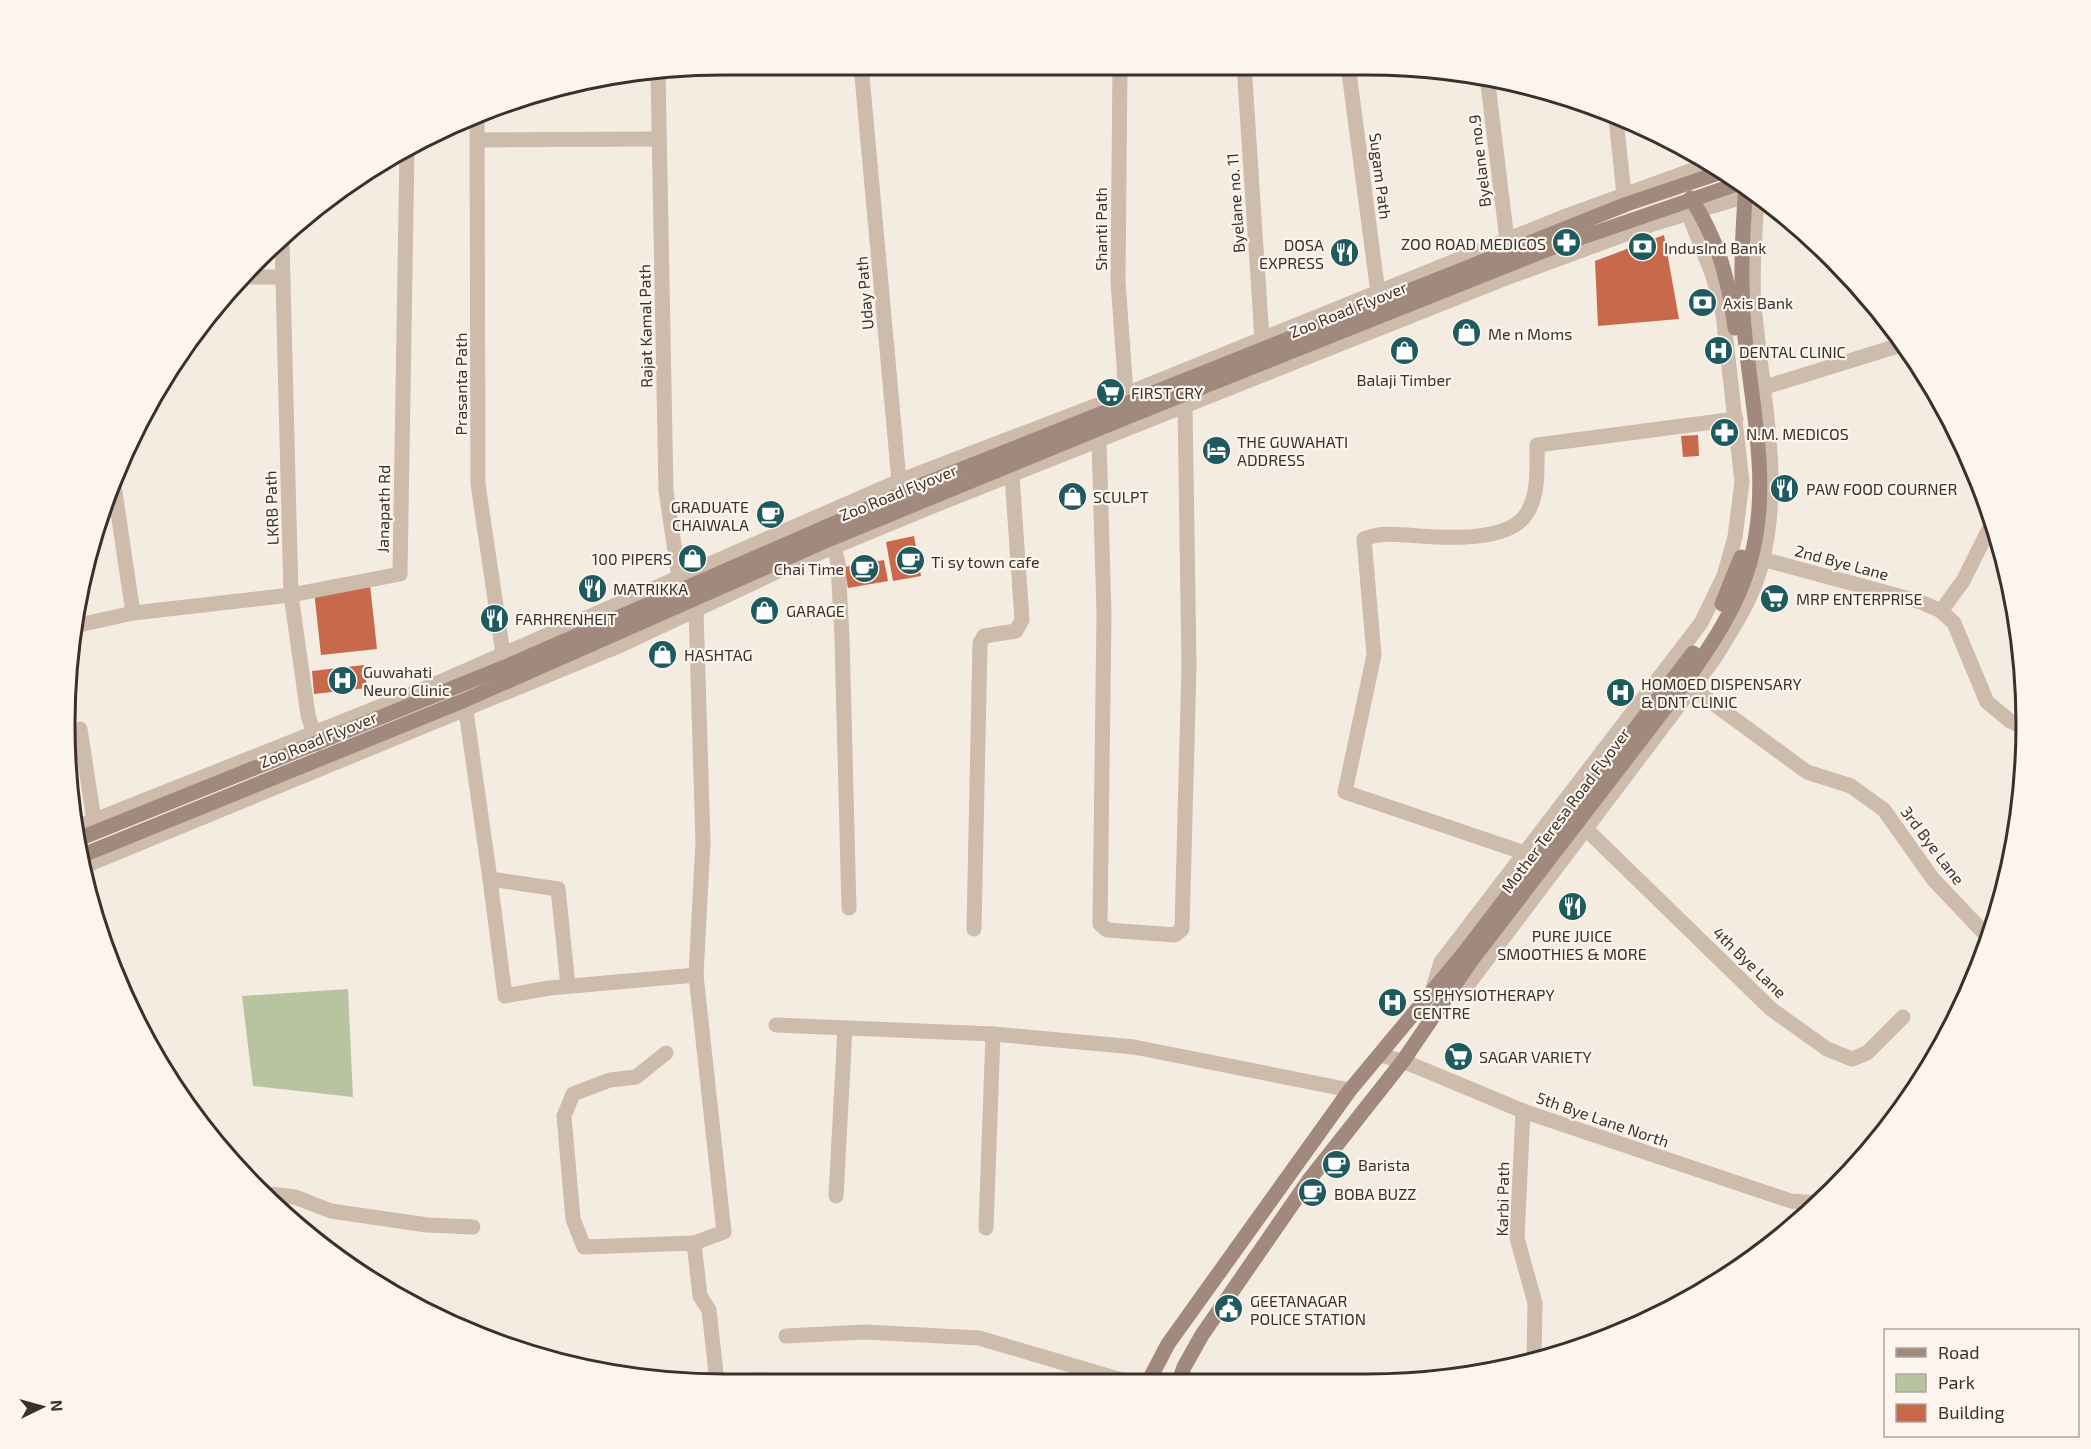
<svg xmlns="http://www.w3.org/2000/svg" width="2091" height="1449" viewBox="0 0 2091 1449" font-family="'Exo 2',sans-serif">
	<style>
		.green { fill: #b8c4a0 }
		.building { fill: #c8694b }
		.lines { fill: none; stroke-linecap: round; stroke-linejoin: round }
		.minor { stroke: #cdbbac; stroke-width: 15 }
		.tertiary { stroke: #cdbbac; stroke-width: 15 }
		.secondary { stroke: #a18a7d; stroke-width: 15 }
		.secondary-bridge { stroke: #a18a7d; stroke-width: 15 }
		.labels { text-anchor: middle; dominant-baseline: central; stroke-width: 4.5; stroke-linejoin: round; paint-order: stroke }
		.street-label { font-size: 16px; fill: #3b302b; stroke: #fbf5ee }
		.poi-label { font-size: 16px; fill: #3b302b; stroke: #fbf5ee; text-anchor: start }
		.rim { fill: none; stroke: #3b302b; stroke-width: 3 }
	</style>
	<rect width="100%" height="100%" fill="#f4ebe1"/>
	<polygon class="green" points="348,989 353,1097 253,1086 242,996"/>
	<g class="building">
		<polygon points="1664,235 1679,319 1598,326 1595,261"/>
		<polygon points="1698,435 1699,456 1683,457 1681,436"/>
		<polygon points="914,536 921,576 893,581 886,542"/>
		<polygon points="884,560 888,581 848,588 844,567"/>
		<polygon points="370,585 377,649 321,655 314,591"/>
		<polygon points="364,665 367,688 314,694 312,671"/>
	</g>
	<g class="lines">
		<g class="minor">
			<polyline points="861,65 900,492"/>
			<polyline points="1120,65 1118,281 1126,394"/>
			<polyline points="1244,65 1262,339"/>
			<polyline points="1348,65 1378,293"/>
			<polyline points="658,73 666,491 679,578"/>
			<polyline points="1487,76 1507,240"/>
			<polyline points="477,113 478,484 503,654"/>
			<polyline points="1616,118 1624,195"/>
			<polyline points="478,140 659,139"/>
			<polyline points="282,243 291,595 308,715 317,744"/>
			<polyline points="242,277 281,277"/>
			<polyline points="1762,388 1904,344"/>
			<polyline points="1099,440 1104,614 1100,924 1107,930 1175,935 1182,929 1189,666 1185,405"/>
			<polyline points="113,479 133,613"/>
			<polyline points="834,547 838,563 842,638 849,908"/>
			<polyline points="1762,559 1921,602 1941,611 1954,623 1987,702 2010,721 2026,728"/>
			<polyline points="1941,611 1963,581 1992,523"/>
			<polyline points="74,626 133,613 291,595 400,574 407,149"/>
			<polyline points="1692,688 1807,772 1851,786 1884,810 1933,879 1988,937"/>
			<polyline points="466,711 490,879 558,889 568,986"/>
			<polyline points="80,729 94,820"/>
			<polyline points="1586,829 1771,1009 1827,1049 1852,1059 1867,1053 1903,1017"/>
			<path d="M1525 853 1345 792 1374 655 1364 539C1383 531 1399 535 1419 536 1447 538 1510 542 1527 513 1539 494 1537 467 1537 445L1736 419"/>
			<polyline points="490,879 505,996 549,988 696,975 724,1232 694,1243"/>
			<polyline points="974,929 980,643 984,636 1016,631 1022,620 1012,475"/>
			<polyline points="696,975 703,842 696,610"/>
			<polyline points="776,1025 993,1034 1134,1047 1350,1090"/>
			<polyline points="666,1053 636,1077 610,1080 573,1094 564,1116 573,1219 584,1247 694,1243 700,1296 709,1310 717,1382"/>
			<polyline points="1380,1055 1403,1061 1523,1111 1791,1201 1819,1203"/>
			<polyline points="191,1110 194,1110"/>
			<polyline points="1523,1111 1517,1238 1535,1303 1534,1359"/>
			<polyline points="260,1193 295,1197 331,1211 427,1225 473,1227"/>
			<polyline points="836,1196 845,1028"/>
			<polyline points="986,1228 993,1034"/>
			<polyline points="786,1336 865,1332 979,1338 1135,1384"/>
			<polyline points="700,1382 763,1380"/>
		</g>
		<g class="tertiary">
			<polyline points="75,828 419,691 899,481 1126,394 1566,216 1709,164"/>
			<polyline points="82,867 621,645 802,560 928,508 1506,278 1656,223 1756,193"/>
			<polyline points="1432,992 1441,962 1701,623 1724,576 1735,537 1742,482 1723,314 1713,276 1685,205"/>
			<path d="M1446 997 1470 982 1714 659C1732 630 1752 600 1761 566 1784 481 1761 389 1754 303 1751 268 1756 230 1757 194"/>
		</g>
		<g class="secondary">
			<polyline points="1147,1384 1168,1344 1350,1090 1464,953"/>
			<polyline points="1178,1384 1184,1367 1202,1335 1309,1180 1403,1061 1471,961"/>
		</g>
		<g class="secondary-bridge">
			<path d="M1691 198C1719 243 1728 277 1735 328"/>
			<polyline points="1722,604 1741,557"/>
			<polyline points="76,840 505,667 922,485 1627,204 1722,172"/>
			<polyline points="78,857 465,700 830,539 1132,415 1551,248 1740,183"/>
			<polyline points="1464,953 1693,653"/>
			<path d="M1471 961 1686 681C1712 644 1738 606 1750 562 1772 484 1751 405 1744 327 1740 280 1742 234 1746 187"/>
		</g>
	</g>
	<defs>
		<symbol id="pharmacy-disc" viewBox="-11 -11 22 22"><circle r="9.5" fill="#1f5a5e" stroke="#fbf5ee"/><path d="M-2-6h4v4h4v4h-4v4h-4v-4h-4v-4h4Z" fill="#fff"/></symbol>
		<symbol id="bank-disc" viewBox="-11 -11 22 22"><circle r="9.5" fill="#1f5a5e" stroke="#fbf5ee"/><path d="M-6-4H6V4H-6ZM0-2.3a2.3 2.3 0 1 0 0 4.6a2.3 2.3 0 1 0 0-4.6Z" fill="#fff"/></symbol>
		<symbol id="restaurant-disc" viewBox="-11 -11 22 22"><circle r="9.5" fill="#1f5a5e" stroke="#fbf5ee"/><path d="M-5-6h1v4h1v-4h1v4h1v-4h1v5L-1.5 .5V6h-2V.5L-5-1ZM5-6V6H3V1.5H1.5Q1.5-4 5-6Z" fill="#fff"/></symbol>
		<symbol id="shop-disc" viewBox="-11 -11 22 22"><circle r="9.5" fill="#1f5a5e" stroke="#fbf5ee"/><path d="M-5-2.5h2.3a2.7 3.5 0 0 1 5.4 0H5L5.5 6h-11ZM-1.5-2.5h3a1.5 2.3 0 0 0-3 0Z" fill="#fff"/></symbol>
		<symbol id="hospital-disc" viewBox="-11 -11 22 22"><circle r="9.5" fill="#1f5a5e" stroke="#fbf5ee"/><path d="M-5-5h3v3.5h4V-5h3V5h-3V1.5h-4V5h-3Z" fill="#fff"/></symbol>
		<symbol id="supermarket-disc" viewBox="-11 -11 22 22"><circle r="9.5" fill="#1f5a5e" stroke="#fbf5ee"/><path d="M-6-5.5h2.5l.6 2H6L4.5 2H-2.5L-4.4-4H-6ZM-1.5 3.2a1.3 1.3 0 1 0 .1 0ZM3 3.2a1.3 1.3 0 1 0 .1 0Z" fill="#fff"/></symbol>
		<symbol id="hotel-disc" viewBox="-11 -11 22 22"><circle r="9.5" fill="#1f5a5e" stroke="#fbf5ee"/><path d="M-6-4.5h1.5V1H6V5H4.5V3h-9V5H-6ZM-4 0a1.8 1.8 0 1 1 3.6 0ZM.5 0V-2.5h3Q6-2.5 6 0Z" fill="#fff"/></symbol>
		<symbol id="cafe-disc" viewBox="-11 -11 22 22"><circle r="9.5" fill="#1f5a5e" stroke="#fbf5ee"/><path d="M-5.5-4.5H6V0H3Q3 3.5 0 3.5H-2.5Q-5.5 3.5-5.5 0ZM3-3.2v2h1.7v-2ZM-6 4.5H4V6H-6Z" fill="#fff"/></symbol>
		<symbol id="civic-disc" viewBox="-11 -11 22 22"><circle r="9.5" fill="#1f5a5e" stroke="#fbf5ee"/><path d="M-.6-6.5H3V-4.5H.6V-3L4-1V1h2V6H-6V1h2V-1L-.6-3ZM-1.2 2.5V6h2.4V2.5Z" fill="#fff"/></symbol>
	</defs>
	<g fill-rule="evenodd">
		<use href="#pharmacy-disc" x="1550" y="226" width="33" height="33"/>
		<use href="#bank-disc" x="1626" y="230" width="33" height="33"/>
		<use href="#restaurant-disc" x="1328" y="236" width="33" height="33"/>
		<use href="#bank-disc" x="1686" y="286" width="33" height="33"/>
		<use href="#shop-disc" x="1450" y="316" width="33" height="33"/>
		<use href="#shop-disc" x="1388" y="334" width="33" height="33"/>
		<use href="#hospital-disc" x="1702" y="334" width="33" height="33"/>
		<use href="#supermarket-disc" x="1094" y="376" width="33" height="33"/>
		<use href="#pharmacy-disc" x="1708" y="416" width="33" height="33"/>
		<use href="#hotel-disc" x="1200" y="434" width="33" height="33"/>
		<use href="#restaurant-disc" x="1768" y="472" width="33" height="33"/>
		<use href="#shop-disc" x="1056" y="480" width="33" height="33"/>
		<use href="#cafe-disc" x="754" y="498" width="33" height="33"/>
		<use href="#shop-disc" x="676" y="542" width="33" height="33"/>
		<use href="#cafe-disc" x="894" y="544" width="33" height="33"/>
		<use href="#cafe-disc" x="848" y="552" width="33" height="33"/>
		<use href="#restaurant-disc" x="576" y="572" width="33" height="33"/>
		<use href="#supermarket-disc" x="1758" y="582" width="33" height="33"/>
		<use href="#shop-disc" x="748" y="594" width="33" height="33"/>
		<use href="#restaurant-disc" x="478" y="602" width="33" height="33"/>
		<use href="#shop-disc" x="646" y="638" width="33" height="33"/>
		<use href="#hospital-disc" x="326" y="664" width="33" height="33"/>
		<use href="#hospital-disc" x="1604" y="676" width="33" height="33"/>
		<use href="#restaurant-disc" x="1556" y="890" width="33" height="33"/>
		<use href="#hospital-disc" x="1376" y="986" width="33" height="33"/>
		<use href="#supermarket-disc" x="1442" y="1040" width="33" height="33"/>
		<use href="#cafe-disc" x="1320" y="1148" width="33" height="33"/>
		<use href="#cafe-disc" x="1296" y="1176" width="33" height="33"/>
		<use href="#civic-disc" x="1212" y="1292" width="33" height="33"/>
	</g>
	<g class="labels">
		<g class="street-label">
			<text transform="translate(1479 161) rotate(-97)">Byelane no.9</text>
			<text transform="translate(1381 176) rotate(83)">Sugam Path</text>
			<text transform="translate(1235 203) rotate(-94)">Byelane no. 11</text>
			<text transform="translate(1100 229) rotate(-90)">Shanti Path</text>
			<text transform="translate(864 293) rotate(-95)">Uday Path</text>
			<text transform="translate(1348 309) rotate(-22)">Zoo Road Flyover</text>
			<text transform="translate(645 326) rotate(-91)">Rajat Kamal Path</text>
			<text transform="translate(460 384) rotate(-90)">Prasanta Path</text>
			<text transform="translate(898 492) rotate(-22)">Zoo Road Flyover</text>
			<text transform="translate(271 508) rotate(-92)">LKRB Path</text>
			<text transform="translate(383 509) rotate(-89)">Janapath Rd</text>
			<text transform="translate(1842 562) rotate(15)">2nd Bye Lane</text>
			<text transform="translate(318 739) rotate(-22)">Zoo Road Flyover</text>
			<text transform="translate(1565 810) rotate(-53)">Mother Teresa Road Flyover</text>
			<text transform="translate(1933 845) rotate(53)">3rd Bye Lane</text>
			<text transform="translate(1750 962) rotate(44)">4th Bye Lane</text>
			<text transform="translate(1603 1119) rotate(19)">5th Bye Lane North</text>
			<text transform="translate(1502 1199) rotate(-89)">Karbi Path</text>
		</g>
		<g class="poi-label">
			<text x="1546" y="243" text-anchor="end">ZOO ROAD MEDICOS</text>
			<text x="1324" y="244" text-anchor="end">DOSA<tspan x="1324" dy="18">EXPRESS</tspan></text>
			<text x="1664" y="247">IndusInd Bank</text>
			<text x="1723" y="302">Axis Bank</text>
			<text x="1488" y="333">Me n Moms</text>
			<text x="1739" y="351">DENTAL CLINIC</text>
			<text x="1404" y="379" text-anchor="middle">Balaji Timber</text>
			<text x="1131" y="392">FIRST CRY</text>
			<text x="1746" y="433">N.M. MEDICOS</text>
			<text x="1237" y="441">THE GUWAHATI<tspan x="1237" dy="18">ADDRESS</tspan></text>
			<text x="1806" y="488">PAW FOOD COURNER</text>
			<text x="1093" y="496">SCULPT</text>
			<text x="749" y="506" text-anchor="end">GRADUATE<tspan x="749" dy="18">CHAIWALA</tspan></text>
			<text x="672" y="558" text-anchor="end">100 PIPERS</text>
			<text x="931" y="561">Ti sy town cafe</text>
			<text x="844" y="568" text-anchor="end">Chai Time</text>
			<text x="613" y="588">MATRIKKA</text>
			<text x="1796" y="598">MRP ENTERPRISE</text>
			<text x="786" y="610">GARAGE</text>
			<text x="515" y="618">FARHRENHEIT</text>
			<text x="684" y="654">HASHTAG</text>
			<text x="363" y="671">Guwahati<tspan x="363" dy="18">Neuro Clinic</tspan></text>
			<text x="1641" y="683">HOMOED DISPENSARY<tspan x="1641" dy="18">&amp; DNT CLINIC</tspan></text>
			<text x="1572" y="935" text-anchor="middle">PURE JUICE<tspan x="1572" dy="18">SMOOTHIES &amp; MORE</tspan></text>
			<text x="1413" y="994">SS PHYSIOTHERAPY<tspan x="1413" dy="18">CENTRE</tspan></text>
			<text x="1479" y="1056">SAGAR VARIETY</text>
			<text x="1358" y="1164">Barista</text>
			<text x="1334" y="1193">BOBA BUZZ</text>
			<text x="1250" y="1300">GEETANAGAR<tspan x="1250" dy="18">POLICE STATION</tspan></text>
		</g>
	</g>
	<path d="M0 0H2091V1449H0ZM724 75H1367A649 649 0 0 1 2016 724V725A649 649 0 0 1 1367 1374H724A649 649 0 0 1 75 725V724A649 649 0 0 1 724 75Z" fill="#fbf5ee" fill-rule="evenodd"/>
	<path class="rim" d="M724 75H1367A649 649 0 0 1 2016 724V725A649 649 0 0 1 1367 1374H724A649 649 0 0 1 75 725V724A649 649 0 0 1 724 75Z"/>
	<rect x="1884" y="1329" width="195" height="108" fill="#fbf5ee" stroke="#aea6a0" stroke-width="1.5"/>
	<rect x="1896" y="1348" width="30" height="9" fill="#a18a7d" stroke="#aea6a0" stroke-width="1.5"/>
	<text x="1938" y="1359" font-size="18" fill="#3b302b">Road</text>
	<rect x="1896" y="1374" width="30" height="18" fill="#b8c4a0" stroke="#aea6a0" stroke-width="1.5"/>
	<text x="1938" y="1389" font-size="18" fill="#3b302b">Park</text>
	<rect x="1896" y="1404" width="30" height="18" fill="#c8694b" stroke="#aea6a0" stroke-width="1.5"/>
	<text x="1938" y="1419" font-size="18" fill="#3b302b">Building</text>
	<g transform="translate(42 1407) rotate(85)" stroke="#fbf5ee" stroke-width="4.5" paint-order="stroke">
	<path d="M0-4.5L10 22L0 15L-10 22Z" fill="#3b302b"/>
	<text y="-9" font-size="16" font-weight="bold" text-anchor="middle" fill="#3b302b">N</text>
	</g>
</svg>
